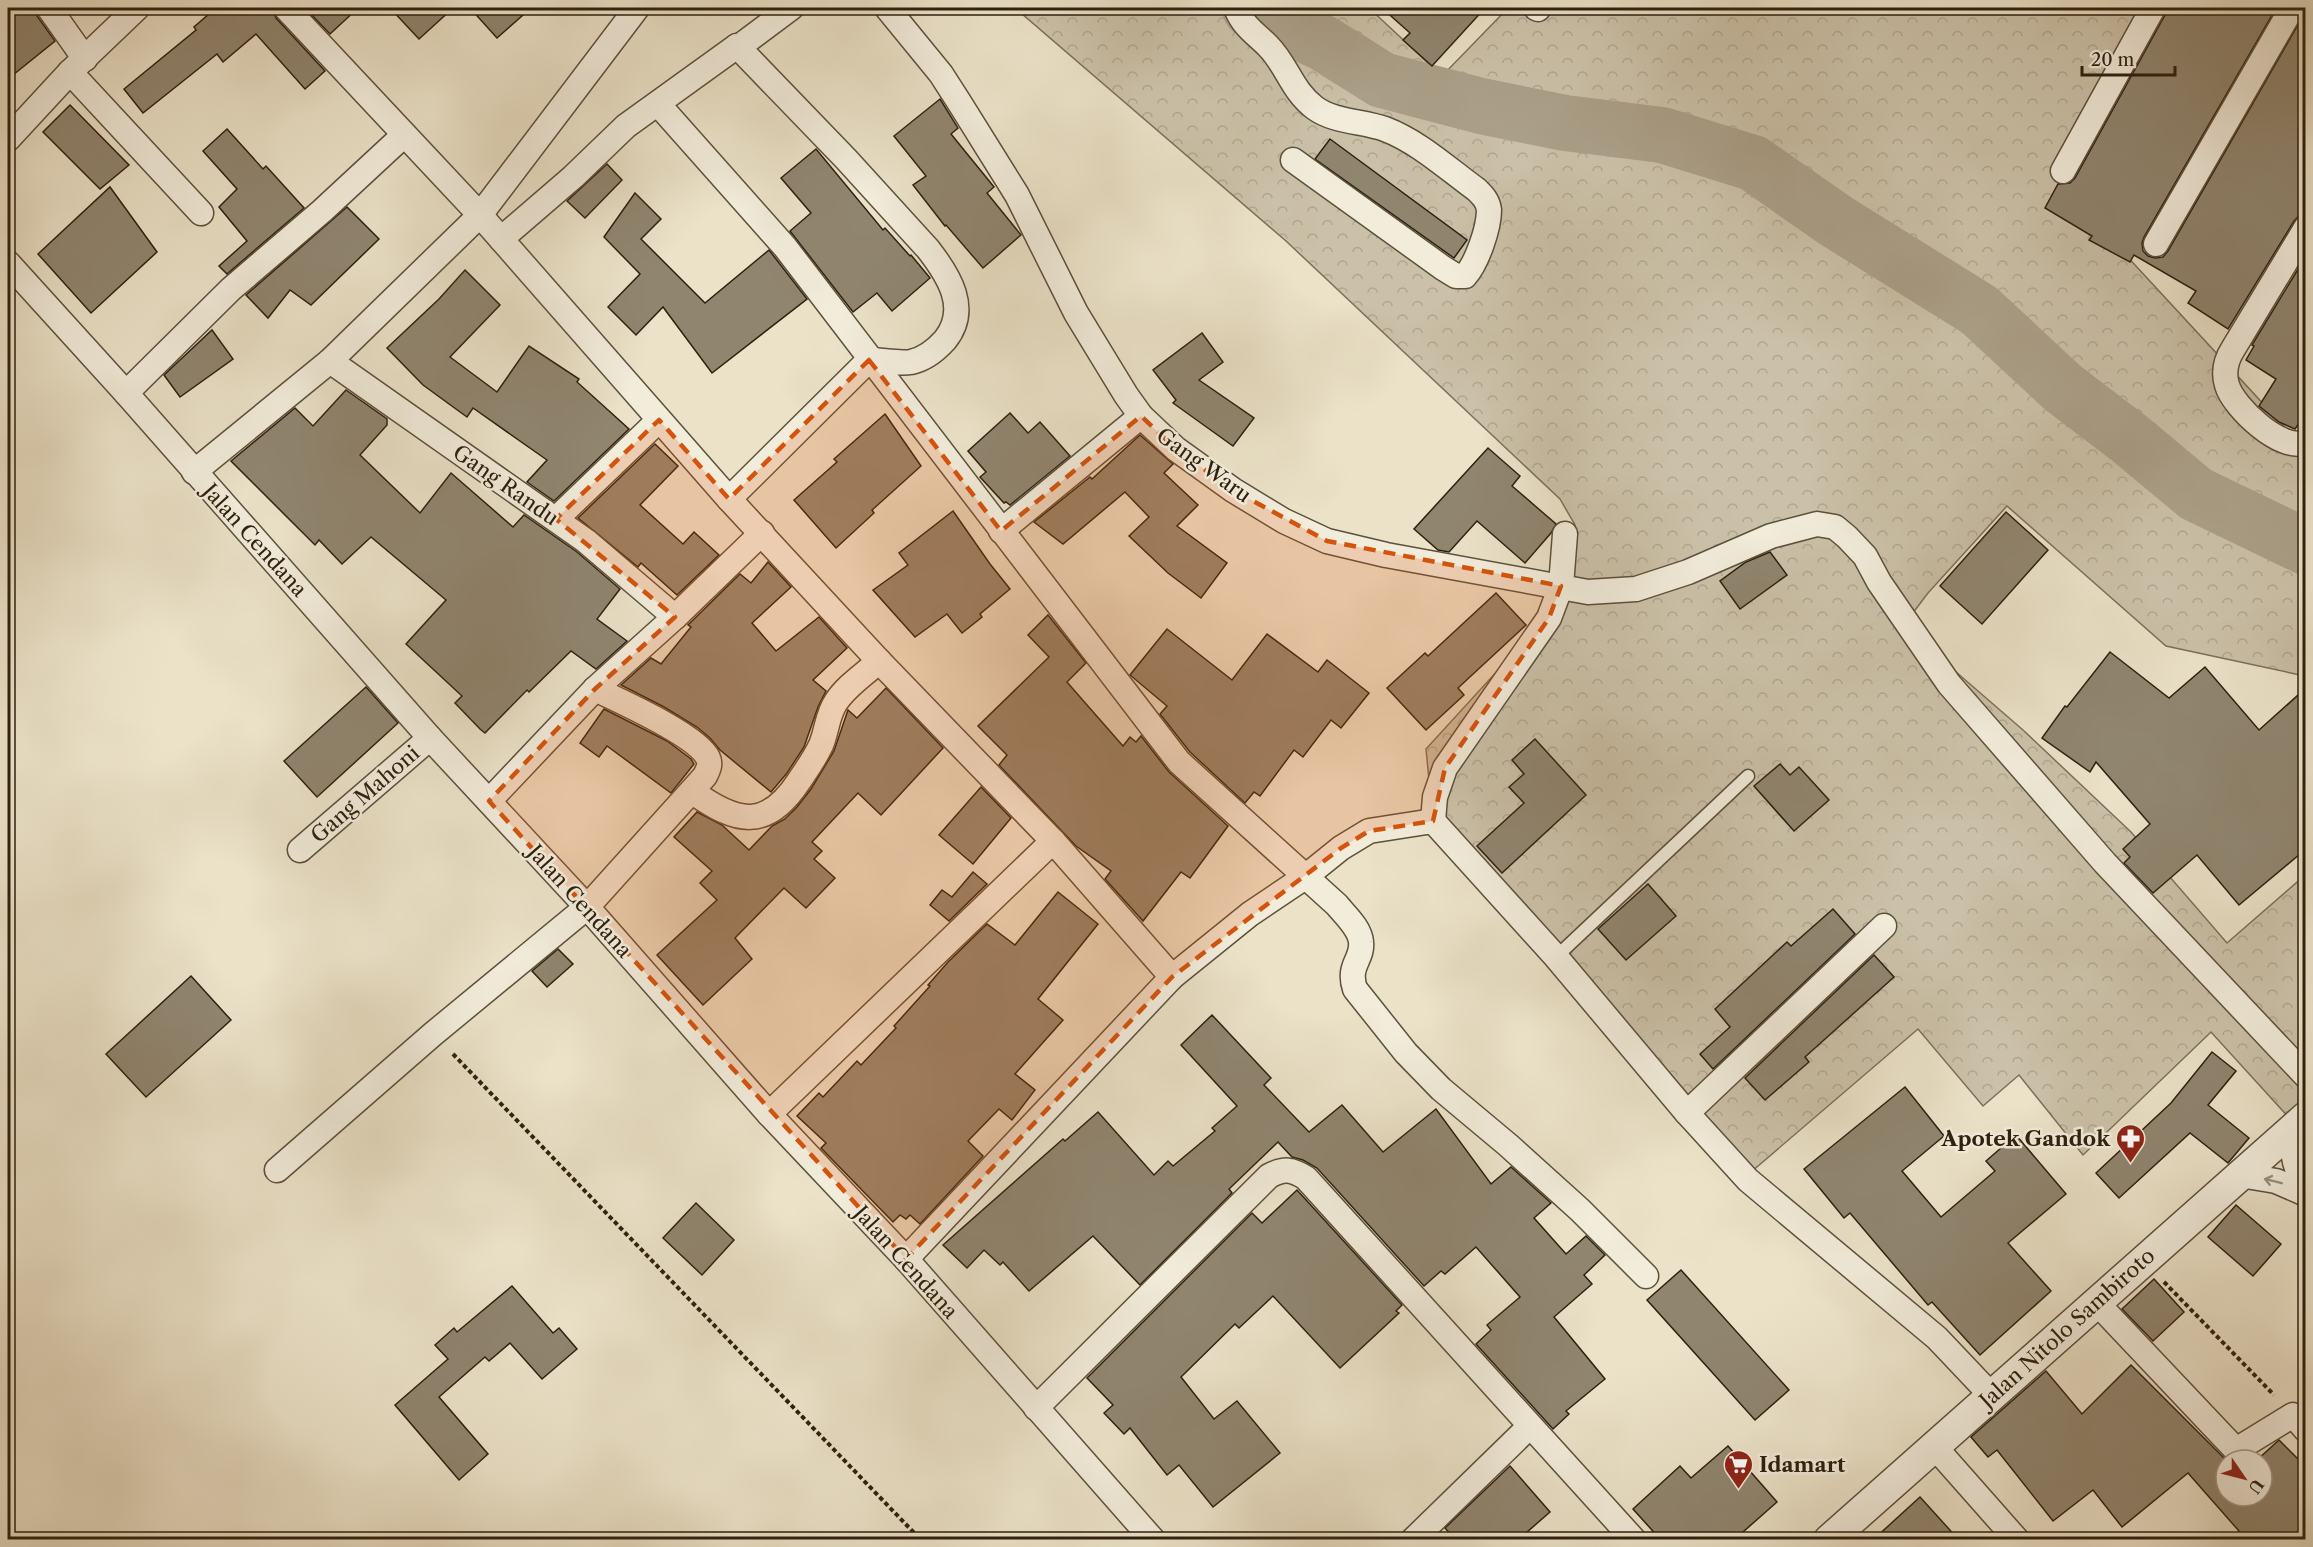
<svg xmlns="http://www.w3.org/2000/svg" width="2313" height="1547" viewBox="0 0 2313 1547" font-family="'Libre Caslon Text',serif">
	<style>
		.forest { fill: url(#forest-crowns); stroke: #7c705b; stroke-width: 1.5 }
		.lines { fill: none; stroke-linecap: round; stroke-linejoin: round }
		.river { stroke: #aba089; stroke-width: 56 }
		.building { fill: #90856f; stroke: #2e200e; stroke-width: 1.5 }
		.service-casing { stroke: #5d503c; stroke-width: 15 }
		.minor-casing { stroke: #5d503c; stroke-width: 27 }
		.tertiary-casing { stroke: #5d503c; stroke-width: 33 }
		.path { stroke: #2e200e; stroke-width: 4; stroke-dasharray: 4.5 3; stroke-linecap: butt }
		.service { stroke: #f2ecdb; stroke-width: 12 }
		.minor { stroke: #f2ecdb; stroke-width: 24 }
		.tertiary { stroke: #f2ecdb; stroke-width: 30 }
		.oneway { stroke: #9a907f }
		.marked { fill: #d5530c; fill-opacity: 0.2; stroke: #d5530c; stroke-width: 4.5; stroke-dasharray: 12 8; stroke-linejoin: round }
		.labels { text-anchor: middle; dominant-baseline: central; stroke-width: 5; stroke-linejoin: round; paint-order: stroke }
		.street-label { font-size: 21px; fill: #2e200e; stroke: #f2ecdb }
		.poi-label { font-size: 21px; font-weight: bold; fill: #2e200e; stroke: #f2ecdb; text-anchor: end }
	</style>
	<defs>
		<pattern id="forest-crowns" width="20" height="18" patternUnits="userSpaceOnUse" patternTransform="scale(1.5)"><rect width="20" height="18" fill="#cbc1a8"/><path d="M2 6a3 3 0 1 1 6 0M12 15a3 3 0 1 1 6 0" fill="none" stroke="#afa68f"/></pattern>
	</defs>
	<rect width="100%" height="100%" fill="#ebe2c8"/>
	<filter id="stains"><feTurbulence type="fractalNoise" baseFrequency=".00333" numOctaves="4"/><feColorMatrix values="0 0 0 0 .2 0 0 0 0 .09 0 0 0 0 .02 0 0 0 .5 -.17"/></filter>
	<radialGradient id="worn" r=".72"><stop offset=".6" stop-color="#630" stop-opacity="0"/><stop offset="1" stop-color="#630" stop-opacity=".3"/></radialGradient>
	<polygon class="forest" points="1015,8 1369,8 1442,76 1508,8 2151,8 2062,186 2305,449 2305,676 2166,646 2007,506 1928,593 1903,626 2023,730 2131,832 2227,943 2303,877 2305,878 2305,1101 2291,1120 2211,1032 2083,1155 2019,1075 1983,1106 1918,1029 1751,1172 1433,821 1426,749 1563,599 1575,525 1560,499 1286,241"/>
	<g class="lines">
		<polyline class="river" points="1250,9 1323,43 1382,80 1481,106 1565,123 1662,135 1753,163 1836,221 1979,310 2063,388 2130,439 2196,494 2306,547"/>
	</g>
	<g class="building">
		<polygon points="8,8 35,8 37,16 55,41 8,79"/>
		<polygon points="216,8 272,8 276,18 325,71 305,89 256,34 223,62 217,54 143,113 124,89 196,30 194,27"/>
		<polygon points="305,8 358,8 330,34"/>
		<polygon points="390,8 453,8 419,39"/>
		<polygon points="470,8 531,8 497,38"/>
		<polygon points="1382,8 1485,8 1432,66 1403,40 1410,33"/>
		<polygon points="2167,8 2276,8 2144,237 2142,243 2143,251 2148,256 2155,258 2163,257 2168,251 2306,11 2306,214 2299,216 2294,221 2228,329 2188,303 2196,291 2134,255 2130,262 2089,240 2092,236 2045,208 2058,184 2070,183 2075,178 2165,15"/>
		<polygon points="940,99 958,128 951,134 994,187 987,193 1021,235 983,268 946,225 945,226 913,185 926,176 894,136"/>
		<polygon points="70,105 129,165 100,189 43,132"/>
		<polygon points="227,129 263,169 266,166 304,208 227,274 219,266 247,241 219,207 237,189 203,151"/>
		<polygon points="1330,139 1467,240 1454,258 1315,159"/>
		<polygon points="816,149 883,230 885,228 910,256 911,255 930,278 892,311 877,293 853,312 790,231 811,213 781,178"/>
		<polygon points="607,164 622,180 585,218 567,201"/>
		<polygon points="110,187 157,252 91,313 38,254"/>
		<polygon points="635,193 661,219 641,239 705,303 769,250 807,299 712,373 663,307 636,335 608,307 640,274 604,237"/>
		<polygon points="347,207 379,239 311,305 290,290 268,318 246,295"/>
		<polygon points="2306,256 2306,413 2295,429 2279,422 2259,406 2276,379 2246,360 2254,346 2252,345"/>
		<polygon points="465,270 500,305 450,357 497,392 529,346 579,379 577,382 629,429 554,501 527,482 547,460 473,408 467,417 423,385 387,348 439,299"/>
		<polygon points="212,330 233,359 180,397 164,375"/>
		<polygon points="1202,333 1223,362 1199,380 1254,418 1233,446 1173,403 1176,400 1153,370"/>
		<polygon points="346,390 387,419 387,425 360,455 420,513 451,473 513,527 524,515 577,552 620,589 597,619 627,641 596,669 571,651 529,692 527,690 485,733 480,729 455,703 462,696 406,644 446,600 371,537 342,564 319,540 315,545 231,461 295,408 313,426"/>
		<polygon points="1010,413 1028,433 1040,422 1070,456 1010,505 1006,502 1004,503 980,477 986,472 968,451"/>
		<polygon points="885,414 921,466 872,510 874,513 836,548 794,500 837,462 834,459"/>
		<polygon points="1140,435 1173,464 1164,473 1198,505 1177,526 1227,563 1201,598 1168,573 1129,536 1149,517 1125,492 1063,544 1034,522 1090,477 1092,479"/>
		<polygon points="655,444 678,466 640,505 683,544 694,532 719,555 677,595 641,563 638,567 578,518"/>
		<polygon points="1488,448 1520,476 1512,486 1556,524 1551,533 1525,563 1477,521 1449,552 1438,550 1414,529"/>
		<polygon points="953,511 990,564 1010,589 980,614 982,617 962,633 947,614 915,637 873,590 908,565 899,553"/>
		<polygon points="2006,512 2048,550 1982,624 1940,586"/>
		<polygon points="1770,552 1787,575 1740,609 1720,581 1746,562"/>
		<polygon points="768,562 791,587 752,623 776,651 819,617 847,648 813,680 826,691 818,707 804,747 787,773 771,792 720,750 710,738 697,727 664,707 621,685 651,658 661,664 691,627 688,625 691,622 740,574 751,583"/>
		<polygon points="1496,593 1526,625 1458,688 1464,695 1426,730 1387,688 1425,653 1428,656"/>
		<polygon points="1048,615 1086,663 1067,682 1073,689 1123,746 1130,737 1136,742 1141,736 1169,772 1228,826 1190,878 1181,872 1143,921 1105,879 1111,871 1076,846 999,765 1007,755 978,726 1049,657 1028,635"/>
		<polygon points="1167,629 1232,680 1267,634 1318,672 1327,660 1369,693 1341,728 1331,720 1303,757 1294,750 1260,796 1254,792 1245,803 1190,752 1160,714 1167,706 1130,675"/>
		<polygon points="2110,652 2169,698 2205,667 2259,730 2306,688 2306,849 2239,905 2197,855 2153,893 2124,863 2130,857 2123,849 2150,824 2096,762 2090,772 2042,738 2065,706 2067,707"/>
		<polygon points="366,687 398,723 317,797 284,761"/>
		<polygon points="886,688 943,748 881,815 858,793 812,842 822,851 814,859 835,878 806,908 784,888 735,938 752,959 703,1005 657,955 717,900 700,883 712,871 674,837 697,812 722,825 749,850 772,826 785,819 797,807 811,789 834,751 848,710 857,718"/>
		<polygon points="604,709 667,741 691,759 694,764 671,793 607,746 599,757 580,743"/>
		<polygon points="1535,739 1586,795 1502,873 1477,846 1524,803 1509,787 1524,774 1512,760"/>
		<polygon points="1780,764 1790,775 1799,767 1829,800 1794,831 1754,786"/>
		<polygon points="981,787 1011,818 973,864 939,835"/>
		<polygon points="973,872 987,884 949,921 930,905 942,890 952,897"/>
		<polygon points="1648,884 1676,916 1626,960 1598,929"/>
		<polygon points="1058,892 1098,924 1038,999 1063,1020 1015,1074 1035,1090 1012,1120 999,1109 968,1141 983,1156 920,1224 910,1215 906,1219 900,1215 893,1222 821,1148 826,1143 797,1116 819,1093 823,1097 857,1061 861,1065 896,1028 894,1026 930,986 928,985 948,962 987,924 1015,945"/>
		<polygon points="1833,909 1855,934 1713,1069 1700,1054 1730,1027 1715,1009 1787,942 1791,946"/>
		<polygon points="558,949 573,964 547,987 532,971"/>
		<polygon points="1874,955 1894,977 1805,1057 1809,1062 1765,1100 1745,1078"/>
		<polygon points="191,976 231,1020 146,1097 106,1054"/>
		<polygon points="1212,1015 1271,1078 1264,1085 1309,1132 1342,1105 1383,1152 1436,1109 1491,1184 1511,1167 1550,1202 1551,1203 1534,1218 1566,1254 1586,1236 1605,1255 1584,1275 1592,1284 1554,1317 1605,1379 1566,1411 1569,1414 1553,1429 1476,1344 1491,1330 1487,1325 1520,1297 1476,1247 1445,1274 1441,1271 1424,1286 1317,1168 1303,1160 1292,1157 1278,1142 1229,1189 1232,1193 1140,1285 1093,1236 1029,1291 1003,1262 1000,1265 984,1250 967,1268 943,1245 1063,1139 1065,1141 1098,1112 1154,1175 1168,1161 1173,1166 1215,1131 1212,1128 1237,1106 1181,1045"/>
		<polygon points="2212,1052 2236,1071 2208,1105 2249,1138 2228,1163 2190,1133 2119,1198 2096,1173 2171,1103"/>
		<polygon points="1905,1087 1944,1136 1902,1171 1941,1217 1995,1171 1986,1161 2016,1135 2066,1194 2008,1243 2051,1291 1980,1355 1932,1302 1928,1305 1850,1213 1844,1218 1804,1169"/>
		<polygon points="1297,1190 1402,1305 1396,1311 1399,1313 1340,1368 1273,1296 1239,1328 1235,1324 1181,1377 1214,1419 1237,1401 1280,1453 1213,1507 1179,1465 1167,1475 1130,1428 1124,1434 1104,1413 1113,1405 1087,1378 1252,1213 1262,1223"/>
		<polygon points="696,1203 734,1240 702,1275 663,1238"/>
		<polygon points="2236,1205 2281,1244 2253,1276 2208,1237"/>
		<polygon points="1681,1270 1789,1390 1755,1420 1647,1300"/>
		<polygon points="2154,1279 2184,1312 2153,1341 2122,1309"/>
		<polygon points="512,1286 553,1333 559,1328 577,1349 542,1379 510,1343 489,1361 485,1357 439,1397 488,1454 459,1480 395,1405 448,1359 435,1345 454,1328 457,1332"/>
		<polygon points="2131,1365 2226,1460 2226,1496 2262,1496 2262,1460 2257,1460 2279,1440 2306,1467 2306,1539 2246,1539 2188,1473 2122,1527 2093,1490 2053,1521 1997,1450 1988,1457 1971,1437 2046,1371 2082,1414"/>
		<polygon points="1728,1446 1777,1502 1735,1539 1660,1539 1633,1509 1680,1466 1691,1478"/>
		<polygon points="1510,1466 1550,1512 1519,1539 1455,1539 1445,1528"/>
		<polygon points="1920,1497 1958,1539 1874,1539"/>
	</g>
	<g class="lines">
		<defs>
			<polyline id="service" points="1556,957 1748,776"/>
			<g id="minor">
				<polyline points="49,8 85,59"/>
				<polyline points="286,8 480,215 729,499 879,661 1053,841 1172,977"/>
				<polyline points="887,8 941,74 959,102 1017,195 1076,313 1126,395 1141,416 1176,449 1233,490 1284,521 1327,541 1386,555 1588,592 1636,589 1688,572 1771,536 1817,524 1835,527 1847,537 1865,556 1879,582 1949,684 2105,863 2306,1076"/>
				<path d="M1236 8C1244 27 1254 32 1268 46 1287 65 1292 91 1315 108 1334 122 1363 121 1385 129 1419 142 1448 169 1477 190 1483 196 1488 201 1489 210 1489 228 1477 263 1465 276H1456L1443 268 1293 160"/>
				<polyline points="1536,8 1538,9"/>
				<polyline points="70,72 201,213"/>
				<path d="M658 104 785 247 1179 762 1337 905C1345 915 1360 928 1361 942 1363 960 1347 965 1355 989L1406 1053 1441 1089 1508 1145 1580 1210 1646 1276"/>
				<polyline points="8,139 70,72 137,8"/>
				<polyline points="2063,171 2153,8"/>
				<path d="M2306 228 2233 349C2226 360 2223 372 2227 385 2233 407 2282 453 2306 442"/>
				<polyline points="501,239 573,177 626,126 737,46 740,46 791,8"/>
				<polyline points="2156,244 2292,8"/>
				<polyline points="8,263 126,393 430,738 587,907 769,1114 906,1259 1153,1540"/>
				<polyline points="330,361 586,541 675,617"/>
				<polyline points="126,393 231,289 322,211 404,135"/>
				<polyline points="194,472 330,361 480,215 637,8"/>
				<path d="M729 499 869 360C882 360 898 364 911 362 925 359 936 350 945 340 970 309 949 276 928 249L846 159 737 46"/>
				<polyline points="556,519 659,420"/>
				<polyline points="1001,531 1141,416"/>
				<path d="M693 792C737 824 767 830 799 781 807 769 815 758 821 745 827 731 827 715 836 702 846 686 865 674 879 661"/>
				<polyline points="489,801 595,689 675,617 762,533"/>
				<polyline points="1433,821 1435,797 1445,768 1549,618 1561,586 1565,534"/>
				<polyline points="300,850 430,738"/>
				<polyline points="1687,1113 1884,926"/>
				<polyline points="769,1114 1053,841"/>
				<polyline points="2289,1131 2295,1162 2305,1193"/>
				<path d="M277 1170 433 1034 587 907 705 776C708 770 711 764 708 758 697 735 620 701 595 689"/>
				<polyline points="2240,1175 2276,1181 2306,1194"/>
				<polyline points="906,1259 1172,977 1250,914 1305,877 1341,848 1369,831 1433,821 1556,957 1687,1113 1748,1180 1937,1338 1991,1395"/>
				<polyline points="2096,1302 2236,1450 2293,1415 2306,1430"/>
				<path d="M1036 1408 1269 1176C1284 1168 1292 1169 1306 1178L1634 1540"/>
				<polyline points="1934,1446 2017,1540"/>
				<polyline points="1413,1540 1530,1426"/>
			</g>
			<polyline id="tertiary" points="1829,1540 2306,1117"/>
		</defs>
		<use href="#service" class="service-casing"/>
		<use href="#minor" class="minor-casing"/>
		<use href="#tertiary" class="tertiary-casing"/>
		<g class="path">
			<polyline points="453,1054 921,1540"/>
			<polyline points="2164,1282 2274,1395"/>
		</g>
		<use href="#service" class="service"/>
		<use href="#minor" class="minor"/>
		<use href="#tertiary" class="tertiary"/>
	</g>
	<defs><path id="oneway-shaft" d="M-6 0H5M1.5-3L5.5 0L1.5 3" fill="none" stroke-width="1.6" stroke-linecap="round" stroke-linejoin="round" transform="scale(1.5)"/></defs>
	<use class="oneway" href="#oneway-shaft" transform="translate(2273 1181) rotate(-166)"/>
	<path class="marked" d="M869 360 1001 531 1141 416 1176 449 1233 490 1327 541 1561 586 1549 618 1445 768 1433 821 1369 831 1341 848 1172 977 906 1259 489 801 595 689 675 617 556 519 659 420 729 499Z"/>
	<defs>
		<symbol id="pharmacy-pin" viewBox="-11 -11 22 30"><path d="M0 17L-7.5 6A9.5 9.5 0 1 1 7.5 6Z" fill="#8f2418" stroke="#f2ecdb"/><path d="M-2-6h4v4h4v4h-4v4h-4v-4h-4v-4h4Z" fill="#fff"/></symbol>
		<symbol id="supermarket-pin" viewBox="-11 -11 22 30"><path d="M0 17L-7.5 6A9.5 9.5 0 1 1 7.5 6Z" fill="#8f2418" stroke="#f2ecdb"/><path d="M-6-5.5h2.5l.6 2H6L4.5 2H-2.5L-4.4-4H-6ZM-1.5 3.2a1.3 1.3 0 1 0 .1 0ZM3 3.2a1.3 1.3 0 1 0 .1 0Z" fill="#fff"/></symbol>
	</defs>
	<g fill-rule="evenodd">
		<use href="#pharmacy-pin" x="2114" y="1122" width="33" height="45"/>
		<use href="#supermarket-pin" x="1722" y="1448" width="33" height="45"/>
	</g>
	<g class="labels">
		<g class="street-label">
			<text transform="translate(1204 465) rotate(36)">Gang Waru</text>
			<text transform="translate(506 485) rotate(35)">Gang Randu</text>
			<text transform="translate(255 540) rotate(48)">Jalan Cendana</text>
			<text transform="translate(365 794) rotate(-41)">Gang Mahoni</text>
			<text transform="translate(580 901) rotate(48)">Jalan Cendana</text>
			<text transform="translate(906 1262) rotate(48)">Jalan Cendana</text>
			<text transform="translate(2067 1328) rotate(-42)">Jalan Nitolo Sambiroto</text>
		</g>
		<g class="poi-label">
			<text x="2110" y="1138">Apotek Gandok</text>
			<text x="1759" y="1464" text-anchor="start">Idamart</text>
		</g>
	</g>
	<rect width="2313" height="1547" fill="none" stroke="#ebe2c8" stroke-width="30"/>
	<rect x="9" y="9" width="2295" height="1529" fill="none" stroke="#2e200e" stroke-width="3"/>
	<rect x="15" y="15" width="2283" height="1517" fill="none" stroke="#2e200e" stroke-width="1.5"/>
	<g transform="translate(2244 1478) rotate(125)"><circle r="28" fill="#f2ecdb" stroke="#a49a89" stroke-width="1.5"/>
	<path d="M0-4.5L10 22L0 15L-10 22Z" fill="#8f2418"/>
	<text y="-9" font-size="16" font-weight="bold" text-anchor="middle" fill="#2e200e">U</text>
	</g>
	<path d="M2082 66v9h93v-9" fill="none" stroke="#2e200e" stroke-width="3"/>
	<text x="2091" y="66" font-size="18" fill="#2e200e" stroke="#f2ecdb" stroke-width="4.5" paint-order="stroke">20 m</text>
	<rect width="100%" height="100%" filter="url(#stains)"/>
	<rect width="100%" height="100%" fill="url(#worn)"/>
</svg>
